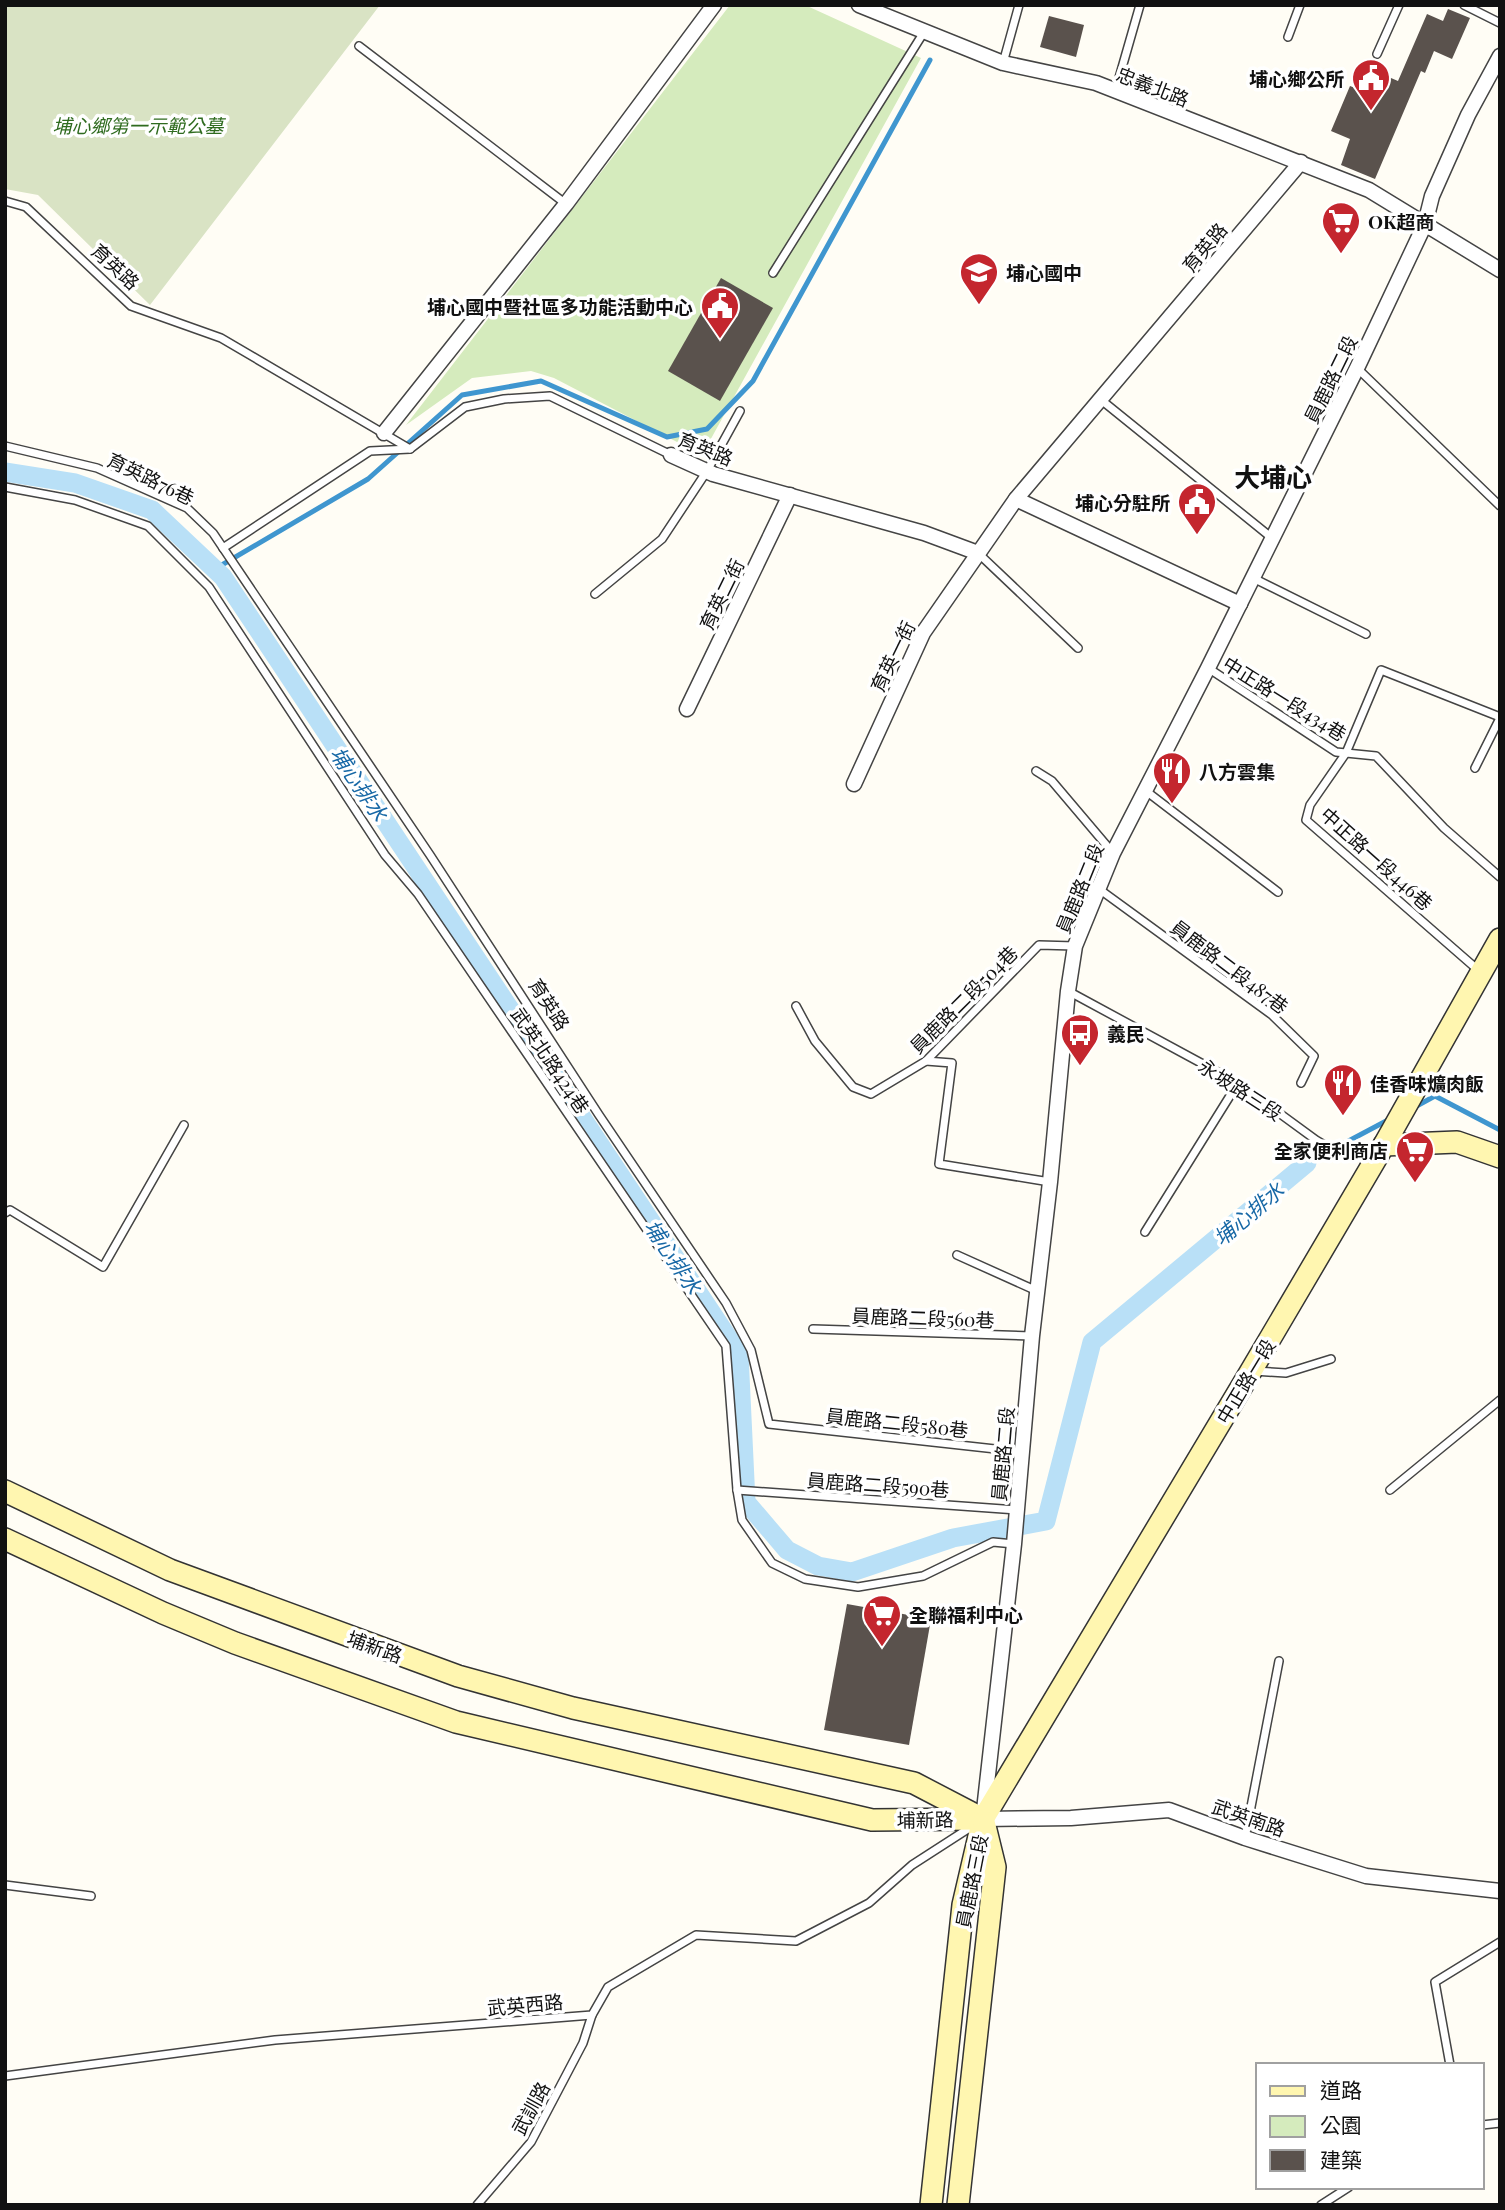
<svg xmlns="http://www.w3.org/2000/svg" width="1505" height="2210" viewBox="0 0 1505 2210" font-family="'Playfair Display','Noto Sans TC',serif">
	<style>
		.green { fill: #d5ebbd }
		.cemetery { fill: #d9e3c4 }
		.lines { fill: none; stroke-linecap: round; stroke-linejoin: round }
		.stream { stroke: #3f96cf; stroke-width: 5 }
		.canal { stroke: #b9e0f7; stroke-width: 19 }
		.building { fill: #5a524d }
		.lane-casing { stroke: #444; stroke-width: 10 }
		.street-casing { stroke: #444; stroke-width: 17 }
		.secondary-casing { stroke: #333; stroke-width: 24 }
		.lane { stroke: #fff; stroke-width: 7 }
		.street { stroke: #fff; stroke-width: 14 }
		.secondary { stroke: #fff6b0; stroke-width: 21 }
		.labels { text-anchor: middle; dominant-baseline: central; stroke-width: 7; stroke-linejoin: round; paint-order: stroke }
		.poi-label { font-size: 19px; font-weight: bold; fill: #111; stroke: #fff; text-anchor: start }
		.street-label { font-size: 19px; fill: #111; stroke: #fff }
		.park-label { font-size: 19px; font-style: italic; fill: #2f6b1f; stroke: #fff }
		.water-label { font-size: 21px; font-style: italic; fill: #1768a6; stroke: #fff }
		.district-label { font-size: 26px; font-weight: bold; fill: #111; stroke: #fff }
	</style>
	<rect width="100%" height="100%" fill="#fffdf5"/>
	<polygon class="green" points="730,5 805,5 921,58 702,455 554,378 531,371 472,378 406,425"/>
	<polygon class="cemetery" points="5,5 380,5 150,305 38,195 5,189"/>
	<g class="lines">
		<g class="stream">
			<polyline points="215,569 368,479 462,395 541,381 667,437 707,429 753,381 930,60"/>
			<polyline points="1413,1108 1435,1096 1500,1130"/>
			<polyline points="1307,1163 1388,1120"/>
		</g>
		<polyline class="canal" points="5,472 75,483 152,510 223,577 739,1354 746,1502 787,1550 818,1566 852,1572 953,1538 1046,1521 1092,1342 1307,1163"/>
	</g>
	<g class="building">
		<polygon points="1448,9 1470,18 1452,59 1434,51 1425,73 1421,71 1375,179 1341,165 1350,139 1331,131 1350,86 1368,93 1377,72 1398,81 1427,14 1443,21"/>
		<polygon points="1049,16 1084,25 1076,57 1040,47"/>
		<polygon points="721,278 773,308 720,401 668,371"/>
		<polygon points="847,1604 931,1619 909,1745 824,1730"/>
	</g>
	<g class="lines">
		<defs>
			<g id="lane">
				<polyline points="1464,5 1500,23"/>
				<polyline points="1288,37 1300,5"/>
				<polyline points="359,46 566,204"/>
				<polyline points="1377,54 1399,5"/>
				<polyline points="1003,63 1019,5"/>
				<polyline points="1115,92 1140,5"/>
				<polyline points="5,201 26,207 131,306 221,338 410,449 465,407 504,399 550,396 671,455"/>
				<polyline points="773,273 924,32"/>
				<polyline points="1357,368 1500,506"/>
				<polyline points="1100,399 1272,538"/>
				<polyline points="5,446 97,468 187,508 213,533 430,855 599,1115 726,1303 751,1350 769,1424 1022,1452"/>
				<polyline points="5,487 75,500 148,526 209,587 385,855 418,894 726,1346 737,1490 742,1520 772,1563 805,1579 858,1587 923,1576 993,1542 1014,1544"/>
				<polyline points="223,548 370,451 410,449"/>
				<polyline points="978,553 1078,648"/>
				<polyline points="1253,578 1366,634"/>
				<polyline points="595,594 662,539 707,471 740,411"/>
				<polyline points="1208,668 1336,752 1376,756 1444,828 1500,877"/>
				<polyline points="1475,768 1500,718"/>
				<polyline points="1036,771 1052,781 1113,853"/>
				<polyline points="1146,791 1278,892"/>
				<polyline points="1099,889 1272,1015 1314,1056 1301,1083"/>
				<polyline points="1478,970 1306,820 1310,805 1346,753 1381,670 1500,717"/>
				<polyline points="1068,991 1238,1083 1316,1140 1343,1156 1376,1147"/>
				<polyline points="796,1006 815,1041 853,1087 871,1094 926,1061 1039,945 1075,946"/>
				<polyline points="926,1061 952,1063 939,1164 1050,1182"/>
				<polyline points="5,1213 10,1210 103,1267 184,1125"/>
				<polyline points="1145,1232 1238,1083"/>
				<polyline points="957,1255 1037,1291"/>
				<polyline points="813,1329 1032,1336"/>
				<polyline points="1254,1371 1286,1373 1331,1359"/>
				<polyline points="737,1490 1017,1510"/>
				<polyline points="1390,1490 1500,1400"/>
				<polyline points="1245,1838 1279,1661"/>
				<polyline points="5,1885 91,1896"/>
				<polyline points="1450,2065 1435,1982 1500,1942"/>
				<polyline points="5,2076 275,2040 592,2015 608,1987 696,1935 796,1941 869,1903 912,1865 974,1825"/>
				<polyline points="1482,2125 1500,2123"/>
				<polyline points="477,2205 531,2142 583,2043 592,2015"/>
				<polyline points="1321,2205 1349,2187"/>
			</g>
			<g id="street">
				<polyline points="859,5 1003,63 1096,83 1369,190 1500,270"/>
				<polyline points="1500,56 1468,115 1432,196 1425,224 1357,368 1208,668 1113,853 1075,946 1068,991 1050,1182 1032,1336 1014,1544 983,1819 1071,1818 1169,1810 1245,1838 1366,1876 1500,1891"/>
				<polyline points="384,433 566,204 714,5"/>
				<polyline points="671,455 713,474 924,533 978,553"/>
				<polyline points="1016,499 1240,604"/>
				<polyline points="687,709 790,495"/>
				<polyline points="854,784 923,633 1016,499 1301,162"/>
			</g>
			<g id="secondary">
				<polyline points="1384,1145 1457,1142 1500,1157"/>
				<polyline points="5,1491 170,1570 458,1676 573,1708 914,1783 983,1819"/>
				<polyline points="5,1539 163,1613 235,1643 456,1722 872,1820 978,1819"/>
				<polyline points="931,2205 963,1905 983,1819 1251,1371 1384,1145 1500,939"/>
				<polyline points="958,2205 995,1867 984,1822"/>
			</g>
		</defs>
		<use href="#lane" class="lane-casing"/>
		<use href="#street" class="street-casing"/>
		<use href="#secondary" class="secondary-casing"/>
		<use href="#lane" class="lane"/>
		<use href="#street" class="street"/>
		<use href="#secondary" class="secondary"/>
	</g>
	<defs>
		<symbol id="civic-pin" viewBox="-11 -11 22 30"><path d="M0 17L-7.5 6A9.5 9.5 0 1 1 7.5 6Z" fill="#c4262e" stroke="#fff"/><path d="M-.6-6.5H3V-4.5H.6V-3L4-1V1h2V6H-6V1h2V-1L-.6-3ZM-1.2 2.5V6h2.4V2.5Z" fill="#fff"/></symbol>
		<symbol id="supermarket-pin" viewBox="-11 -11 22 30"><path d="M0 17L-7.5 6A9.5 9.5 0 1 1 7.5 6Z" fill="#c4262e" stroke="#fff"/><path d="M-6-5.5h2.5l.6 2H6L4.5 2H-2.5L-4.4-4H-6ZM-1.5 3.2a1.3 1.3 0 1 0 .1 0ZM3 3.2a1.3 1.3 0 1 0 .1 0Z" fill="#fff"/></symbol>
		<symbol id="school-pin" viewBox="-11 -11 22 30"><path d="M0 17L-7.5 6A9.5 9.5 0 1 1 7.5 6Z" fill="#c4262e" stroke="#fff"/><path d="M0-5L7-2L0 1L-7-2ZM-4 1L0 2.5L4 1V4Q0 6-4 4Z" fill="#fff"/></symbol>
		<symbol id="restaurant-pin" viewBox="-11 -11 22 30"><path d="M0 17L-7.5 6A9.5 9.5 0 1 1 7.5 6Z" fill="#c4262e" stroke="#fff"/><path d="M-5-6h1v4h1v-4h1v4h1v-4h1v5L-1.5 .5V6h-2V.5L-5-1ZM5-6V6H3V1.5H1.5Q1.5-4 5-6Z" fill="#fff"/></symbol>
		<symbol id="bus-pin" viewBox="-11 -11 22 30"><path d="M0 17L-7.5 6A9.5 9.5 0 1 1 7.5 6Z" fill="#c4262e" stroke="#fff"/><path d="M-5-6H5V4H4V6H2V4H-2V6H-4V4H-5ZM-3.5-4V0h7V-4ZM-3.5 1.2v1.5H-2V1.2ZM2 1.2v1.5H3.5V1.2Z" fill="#fff"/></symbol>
	</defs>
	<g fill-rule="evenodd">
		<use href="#civic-pin" x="1349" y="56" width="44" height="60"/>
		<use href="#supermarket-pin" x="1319" y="199" width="44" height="60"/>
		<use href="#school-pin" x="957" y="250" width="44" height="60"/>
		<use href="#civic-pin" x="698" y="284" width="44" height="60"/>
		<use href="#civic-pin" x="1175" y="480" width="44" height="60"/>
		<use href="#restaurant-pin" x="1150" y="749" width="44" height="60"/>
		<use href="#bus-pin" x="1058" y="1011" width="44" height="60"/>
		<use href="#restaurant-pin" x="1321" y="1061" width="44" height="60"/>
		<use href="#supermarket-pin" x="1393" y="1128" width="44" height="60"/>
		<use href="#supermarket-pin" x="860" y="1592" width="44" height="60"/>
	</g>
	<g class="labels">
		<g class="poi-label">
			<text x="1344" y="78" text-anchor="end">埔心鄉公所</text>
			<text x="1368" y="221">OK超商</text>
			<text x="1006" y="272">埔心國中</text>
			<text x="693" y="306" text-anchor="end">埔心國中暨社區多功能活動中心</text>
			<text x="1170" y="502" text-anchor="end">埔心分駐所</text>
			<text x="1199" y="771">八方雲集</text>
			<text x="1107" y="1033">義民</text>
			<text x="1370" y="1083">佳香味爌肉飯</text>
			<text x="1388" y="1150" text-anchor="end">全家便利商店</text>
			<text x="909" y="1614">全聯福利中心</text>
		</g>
		<g class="street-label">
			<text transform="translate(1153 86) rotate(21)">忠義北路</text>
			<text transform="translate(1204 247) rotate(-50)">育英路</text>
			<text transform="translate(116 266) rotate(43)">育英路</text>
			<text transform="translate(1330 379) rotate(-64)">員鹿路二段</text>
			<text transform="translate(706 448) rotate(22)">育英路</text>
			<text transform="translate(151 478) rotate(26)">育英路76巷</text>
			<text transform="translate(721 594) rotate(-64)">育英二街</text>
			<text transform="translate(892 656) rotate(-64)">育英一街</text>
			<text transform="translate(1285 698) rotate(32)">中正路一段434巷</text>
			<text transform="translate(1377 858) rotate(42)">中正路一段446巷</text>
			<text transform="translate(1079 888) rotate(-68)">員鹿路二段</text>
			<text transform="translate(1230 966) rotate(37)">員鹿路二段487巷</text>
			<text transform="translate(963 999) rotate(-45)">員鹿路二段504巷</text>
			<text transform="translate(550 1004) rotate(57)">育英路</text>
			<text transform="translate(551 1060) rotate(56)">武英北路424巷</text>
			<text transform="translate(1241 1089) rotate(33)">永坡路三段</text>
			<text transform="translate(923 1317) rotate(2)">員鹿路二段560巷</text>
			<text transform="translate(1245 1381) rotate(-59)">中正路一段</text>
			<text transform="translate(897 1422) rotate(6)">員鹿路二段580巷</text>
			<text transform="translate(1002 1454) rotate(-85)">員鹿路二段</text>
			<text transform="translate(878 1484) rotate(4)">員鹿路二段590巷</text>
			<text transform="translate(375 1646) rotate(20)">埔新路</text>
			<text transform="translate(1249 1817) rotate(19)">武英南路</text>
			<text transform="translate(925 1819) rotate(-1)">埔新路</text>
			<text transform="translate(971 1881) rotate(-79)">員鹿路三段</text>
			<text transform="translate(525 2004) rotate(-5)">武英西路</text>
			<text transform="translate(530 2108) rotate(-61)">武訓路</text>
		</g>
		<g class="park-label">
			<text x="138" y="125">埔心鄉第一示範公墓</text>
		</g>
		<g class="water-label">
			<text transform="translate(360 783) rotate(56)">埔心排水</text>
			<text transform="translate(1248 1213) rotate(-40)">埔心排水</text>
			<text transform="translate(674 1256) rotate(56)">埔心排水</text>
		</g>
		<g class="district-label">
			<text x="1273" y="476">大埔心</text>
		</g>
	</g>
	<rect width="1505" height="2210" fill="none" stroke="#111111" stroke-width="14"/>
	<rect x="1256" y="2063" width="228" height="126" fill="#ffffff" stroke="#a0a0a0" stroke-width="2"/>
	<rect x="1270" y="2086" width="35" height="10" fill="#fff6b0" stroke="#a0a0a0" stroke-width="2"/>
	<text x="1320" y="2098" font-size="21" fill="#111111">道路</text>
	<rect x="1270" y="2116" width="35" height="21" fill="#d5ebbd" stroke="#a0a0a0" stroke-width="2"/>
	<text x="1320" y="2133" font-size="21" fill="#111111">公園</text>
	<rect x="1270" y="2150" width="35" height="21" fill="#5a524d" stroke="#a0a0a0" stroke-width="2"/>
	<text x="1320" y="2168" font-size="21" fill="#111111">建築</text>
</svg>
